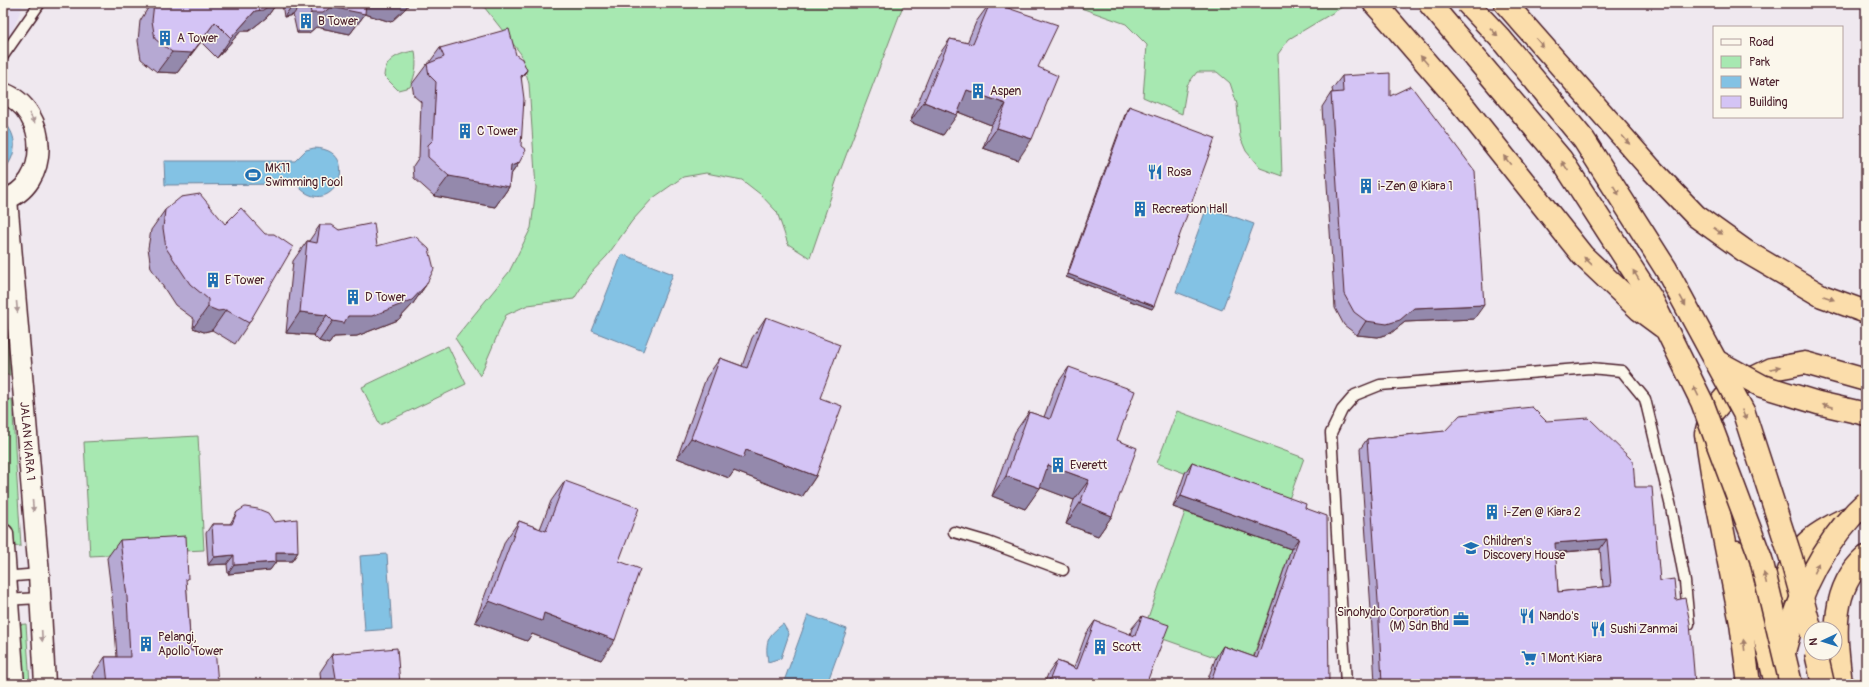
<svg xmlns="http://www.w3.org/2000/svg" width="1869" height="687" viewBox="0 0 1869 687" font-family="Pangolin,sans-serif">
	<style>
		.built { fill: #e7ddf1 }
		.green { fill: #a7e8b1; stroke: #78846e }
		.water { fill: #83c2e4; stroke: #6c819a }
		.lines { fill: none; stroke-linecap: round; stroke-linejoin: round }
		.service-casing { stroke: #4a1f2b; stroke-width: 13 }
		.minor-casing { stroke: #4a1f2b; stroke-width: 23 }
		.motorway-casing { stroke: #4a1f2b; stroke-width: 25 }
		.service { stroke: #fbf7ec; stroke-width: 10 }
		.minor { stroke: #fbf7ec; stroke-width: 20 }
		.motorway { stroke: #fbddab; stroke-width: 22 }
		.motorway-bridge-casing { stroke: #4a1f2b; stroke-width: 25; stroke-linecap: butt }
		.motorway-bridge { stroke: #fbddab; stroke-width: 22 }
		.wall { fill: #b6a9d3; stroke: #4a1f2b; fill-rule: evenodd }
		.shaded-wall { fill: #9489ac; stroke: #4a1f2b }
		.building { fill: #d4c4f5; stroke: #4a1f2b; fill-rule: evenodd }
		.oneway { fill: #a27e6b }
		.oneway2 { fill: #ab9695 }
		.labels { text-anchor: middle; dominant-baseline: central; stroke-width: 3; stroke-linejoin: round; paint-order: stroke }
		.poi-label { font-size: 12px; fill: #4a1f2b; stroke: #fbf7ec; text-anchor: start }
		.street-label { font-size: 12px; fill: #4a1f2b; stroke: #fbf7ec }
	</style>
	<rect width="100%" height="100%" fill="#efe8ef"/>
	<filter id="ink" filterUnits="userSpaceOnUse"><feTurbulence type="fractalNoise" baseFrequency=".025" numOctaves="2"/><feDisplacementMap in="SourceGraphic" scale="8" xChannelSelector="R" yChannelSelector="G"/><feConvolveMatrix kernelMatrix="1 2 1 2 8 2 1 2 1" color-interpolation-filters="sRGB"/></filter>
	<g filter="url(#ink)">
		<polygon class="built" points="3,3 20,3 22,7 8,42 3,48"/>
		<g class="green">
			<polygon points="481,3 904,3 837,179 810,258 788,244 777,212 760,194 742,180 706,173 683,177 653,198 632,221 607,256 589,275 574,299 528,305 506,315 480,376 455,338 509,272 531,228 536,188 529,84 521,54"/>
			<polygon points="1067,3 1349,3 1289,39 1278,54 1282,176 1260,168 1246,151 1240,137 1237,104 1230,83 1217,72 1197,72 1187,85 1182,114 1143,97 1147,45 1126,24"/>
			<path d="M415 51C417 65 416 74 410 87L398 90 384 76C385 59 399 53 415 51Z"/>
			<polygon points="3,273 10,375 3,375"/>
			<polygon points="448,346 466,384 380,425 362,387"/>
			<polygon points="12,399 21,546 7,547 3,494 3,400"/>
			<polygon points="1177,411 1304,458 1285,510 1157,463"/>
			<polygon points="198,436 204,550 90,556 84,442"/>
			<polygon points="1185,512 1291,549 1249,669 1143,632"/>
			<polygon points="26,624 30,684 18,684 13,625"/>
		</g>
		<g class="water">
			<path d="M3 121C19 136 17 156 3 171Z"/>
			<path d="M314 148C366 149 332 226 296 184L165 185 164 161H295L306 150Z"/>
			<polygon points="1207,207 1254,224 1222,310 1176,292"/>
			<polygon points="622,254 673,274 643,351 592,331"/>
			<polygon points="387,554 392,629 365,631 360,556"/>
			<polygon points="808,615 847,629 827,684 783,684"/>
			<path d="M783 624 789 634 781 658 768 662C765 642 767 636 783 624Z"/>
		</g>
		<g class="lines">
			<defs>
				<g id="service">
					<polyline points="3,56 40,3"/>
					<polyline points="954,532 988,542 1063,570"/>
					<polyline points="3,577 39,574"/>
					<polyline points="4,600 40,598"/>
					<polyline points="1346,684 1331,433 1342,410 1355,395 1380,385 1590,368 1622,371 1645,399 1671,507 1685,582 1689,624"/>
				</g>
				<g id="minor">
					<path d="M3 93C50 110 51 186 3 200"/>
					<path id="s1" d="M7 199 39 574 45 684"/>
					<polyline points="3,534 14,684"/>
				</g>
				<g id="motorway">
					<polyline points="1374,3 1385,15"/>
					<polyline points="1505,3 1651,169 1696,216 1745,251 1822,296 1866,312"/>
					<polyline points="1737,552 1755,597 1776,684"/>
					<path d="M1784 626C1776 600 1788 559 1809 541 1818 533 1839 521 1851 517"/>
					<polyline points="1749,684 1741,623 1716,497 1706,434 1711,414 1733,388 1772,369 1805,363 1866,380"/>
					<path d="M1841 684C1836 638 1828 591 1866 557"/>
				</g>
			</defs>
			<use href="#service" class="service-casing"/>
			<use href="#minor" class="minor-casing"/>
			<use href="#motorway" class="motorway-casing"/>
			<use href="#service" class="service"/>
			<use href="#minor" class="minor"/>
			<use href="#motorway" class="motorway"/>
			<defs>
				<g id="motorway-bridge">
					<polyline points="1429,3 1561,159 1651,298 1702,402 1761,559 1791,684"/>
					<polyline points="1467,3 1500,38 1584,140 1666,269 1744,413 1791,558 1811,631"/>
					<polyline points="1385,15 1466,109 1583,256 1640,310 1663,327"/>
					<polyline points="1714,360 1762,386 1818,403 1866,414"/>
					<path d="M1784 652C1798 596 1823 541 1866 502"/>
					<polyline points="1816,653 1823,684"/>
				</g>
			</defs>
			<use href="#motorway-bridge" class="motorway-bridge-casing"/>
			<use href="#motorway-bridge" class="motorway-bridge"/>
		</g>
		<g class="wall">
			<polygon points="151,3 277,3 267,17 249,31 241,31 217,58 201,42 177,73 157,72 141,59 138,41 140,21"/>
			<polygon points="282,3 409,3 406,8 391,22 365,14 350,34 316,27 309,33 297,33 293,15 284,17"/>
			<polygon points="990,3 1038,67 1018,160 983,148 991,125 958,112 943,135 910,122 936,59 950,39 967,43 976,22"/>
			<polygon points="440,48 516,55 527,70 521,78 519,163 510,176 509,187 495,207 434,196 414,178 413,166 419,157 421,102 414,96 412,84 427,64 429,63"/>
			<polygon points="1342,76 1390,96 1474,319 1405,322 1391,333 1378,337 1357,335 1344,325 1335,308 1322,107 1331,93 1333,93 1332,89"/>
			<polygon points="1129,106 1152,309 1066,277 1127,109"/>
			<polygon points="165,210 249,323 235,344 212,330 204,332 193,328 194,319 175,305 151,268 148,248 151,230"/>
			<polygon points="320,225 339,230 377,246 426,285 412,305 398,320 357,336 334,337 329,344 319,341 313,335 286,333 293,261 307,241 309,241"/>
			<polygon points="766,317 820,398 816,476 802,497 734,471 729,478 677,458 706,378 720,358 742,366 752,338"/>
			<polygon points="1069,367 1117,440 1112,516 1098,536 1066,524 1074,500 1040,487 1025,509 992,496 1015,432 1029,412 1044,417 1055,387"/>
			<path d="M1546 421 1635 487 1660 581 1676 600 1695 684H1375L1371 610 1360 449 1367 439ZM1600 549 1603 587 1558 592 1555 553Z"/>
			<polygon points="1192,462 1305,508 1329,684 1206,684 1216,657 1223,646 1254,657 1291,549 1173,507 1185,473"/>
			<polygon points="565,481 619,561 601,660 532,634 527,641 475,622 505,541 519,521 540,529 551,501"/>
			<polygon points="237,512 274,522 298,552 292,561 276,561 270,570 228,574 227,564 208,565 206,533 212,524 230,524"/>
			<polygon points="120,540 186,582 191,651 218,684 94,684 93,675 105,657 117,657 114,615 107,558"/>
			<polygon points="1142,616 1146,684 1044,684 1048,674 1057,661 1074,667 1086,634 1095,621 1130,635 1132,628"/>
			<polygon points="332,654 400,684 321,684 320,672"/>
		</g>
		<g class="shaded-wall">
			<polygon points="273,3 277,3 267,17 249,31 241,31 217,58 231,38 255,11"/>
			<polygon points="294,3 302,3 293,15 284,17"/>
			<polygon points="359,3 409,3 406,8 391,22 365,14 350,34 316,27 309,33 297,33 311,13 331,7"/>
			<polygon points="215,22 177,73 157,72 172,52"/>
			<polygon points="527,70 513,90 521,76"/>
			<polygon points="967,90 1006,104 991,125 953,110"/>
			<polygon points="924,102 957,115 943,135 910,122"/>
			<polygon points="997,128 1032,139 1018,160 983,148"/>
			<polygon points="519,163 505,183 509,187 495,207 434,196 449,176 511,166"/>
			<polygon points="1068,274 1154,306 1152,309 1066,277"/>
			<polygon points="426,285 412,305 398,320 357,336 334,337 329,344 319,341 333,321 348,316"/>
			<polygon points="1484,305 1474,319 1405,322 1391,333 1378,337 1357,335 1366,321 1414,308"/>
			<polygon points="208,307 226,310 212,330 204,332 193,328"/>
			<polygon points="300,312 327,315 313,335 286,333"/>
			<polygon points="691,438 746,450 816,476 802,497 734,471 729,478 677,458"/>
			<polygon points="1048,465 1089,480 1074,500 1034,485"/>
			<polygon points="1006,476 1040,488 1025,509 992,496"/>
			<polygon points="1181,496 1299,538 1291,549 1173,507"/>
			<polygon points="1080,503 1112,516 1098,536 1066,524"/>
			<polygon points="1607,539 1600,549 1548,553 1555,543"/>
			<polygon points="276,552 298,552 292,561 269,561"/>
			<polygon points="234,555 227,564 208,565 214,557"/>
			<polygon points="276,562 270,570 228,574 234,565"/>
			<polygon points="489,601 544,613 615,640 601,660 532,634 527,641 475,622"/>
		</g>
		<g class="building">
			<polygon points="154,3 273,3 263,10 255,11 231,38 215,22 192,53 172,52 155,39 152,21"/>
			<polygon points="309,3 366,3 365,14 331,7 323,13 311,13"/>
			<polygon points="990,3 993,3 1058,25 1038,67 1058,76 1032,139 997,128 1006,104 967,90 957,115 924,102 950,39 973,44"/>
			<polygon points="509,29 516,55 522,59 527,70 521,76 524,99 521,146 526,150 519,163 511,166 509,187 449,176 428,157 428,145 433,140 436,82 429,75 427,64 444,57 440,48"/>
			<polygon points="1390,73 1390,96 1411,86 1475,171 1484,305 1414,308 1400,320 1387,324 1366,321 1354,312 1344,294 1331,93 1343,92 1342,76"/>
			<polygon points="1129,106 1215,138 1154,306 1068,274"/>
			<polygon points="200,194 225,224 241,208 265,234 274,234 293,247 249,323 226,310 218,311 208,307 208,299 190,284 166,248 163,228 165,210 181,197"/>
			<polygon points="374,223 377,246 415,236 429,249 434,269 426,285 412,300 372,316 348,316 344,323 333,321 327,315 300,312 307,241 317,243 320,225 332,225 339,230"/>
			<polygon points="766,317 840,345 820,398 842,406 816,476 746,450 743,458 691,438 720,358 747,368"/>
			<polygon points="1069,367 1135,391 1117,440 1137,448 1112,516 1080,503 1089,480 1048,465 1040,488 1006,476 1029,412 1050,419"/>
			<path d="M1532 407 1546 421 1589 418 1633 461 1635 487H1652L1660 581 1674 579 1676 600 1685 598 1690 623 1695 684H1382L1378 601 1367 439 1445 431 1460 415ZM1607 539 1611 586 1558 592 1555 543Z"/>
			<polygon points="1192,462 1306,504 1305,508 1327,516 1329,684 1210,684 1223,646 1257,658 1299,538 1181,496"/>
			<polygon points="565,481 639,508 619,561 640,569 615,640 544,613 542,621 489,601 519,521 546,531"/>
			<polygon points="245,507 258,509 268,513 274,522 297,519 298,552 276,552 276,562 234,565 234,555 214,557 212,524 232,524 237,512"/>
			<polygon points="186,536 188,579 186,579 191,651 215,649 218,684 108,684 105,657 130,657 127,597 120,540"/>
			<polygon points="1142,616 1169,625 1146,684 1048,684 1057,661 1077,669 1095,621 1135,636"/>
			<polygon points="397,648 400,684 337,684 332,654"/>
		</g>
		<defs><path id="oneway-solid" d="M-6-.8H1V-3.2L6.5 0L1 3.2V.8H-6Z"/></defs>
		<g class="oneway">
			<use href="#oneway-solid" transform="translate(1494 32) rotate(47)"/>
			<use href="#oneway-solid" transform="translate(1540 43) rotate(49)"/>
			<use href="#oneway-solid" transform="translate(1424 60) rotate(-131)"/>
			<use href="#oneway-solid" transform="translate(1626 140) rotate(49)"/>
			<use href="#oneway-solid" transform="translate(1507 160) rotate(-128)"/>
			<use href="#oneway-solid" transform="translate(1565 166) rotate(-124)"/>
			<use href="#oneway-solid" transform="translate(1616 190) rotate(58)"/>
			<use href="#oneway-solid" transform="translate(1718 231) rotate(36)"/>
			<use href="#oneway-solid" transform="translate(1588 261) rotate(-137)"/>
			<use href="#oneway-solid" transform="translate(1636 275) rotate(-122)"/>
			<use href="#oneway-solid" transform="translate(1829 298) rotate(20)"/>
			<use href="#oneway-solid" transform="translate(1683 301) rotate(61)"/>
			<use href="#oneway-solid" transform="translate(1775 368) rotate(-13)"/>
			<use href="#oneway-solid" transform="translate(1696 391) rotate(-116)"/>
			<use href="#oneway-solid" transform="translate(1828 406) rotate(-167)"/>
			<use href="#oneway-solid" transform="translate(1744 415) rotate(68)"/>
			<use href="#oneway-solid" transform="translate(1816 568) rotate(-64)"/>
			<use href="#oneway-solid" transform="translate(1765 578) rotate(-104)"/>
			<use href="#oneway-solid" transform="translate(1744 645) rotate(-97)"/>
		</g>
		<g class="oneway2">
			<use href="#oneway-solid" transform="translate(32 118) rotate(60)"/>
			<use href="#oneway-solid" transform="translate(17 307) rotate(85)"/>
			<use href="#oneway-solid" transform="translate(33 506) rotate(85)"/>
			<use href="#oneway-solid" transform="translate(42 636) rotate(87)"/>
		</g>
	</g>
	<defs>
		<symbol id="building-bare" viewBox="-9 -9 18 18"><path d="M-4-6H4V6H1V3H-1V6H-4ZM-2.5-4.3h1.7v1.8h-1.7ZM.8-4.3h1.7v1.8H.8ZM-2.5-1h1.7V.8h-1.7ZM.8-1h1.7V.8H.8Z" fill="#1f6fb2" stroke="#fbf7ec" stroke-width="2.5" paint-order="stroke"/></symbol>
		<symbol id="restaurant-bare" viewBox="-9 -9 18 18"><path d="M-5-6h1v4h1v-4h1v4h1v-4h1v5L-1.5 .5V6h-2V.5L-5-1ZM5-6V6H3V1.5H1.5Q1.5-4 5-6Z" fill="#1f6fb2" stroke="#fbf7ec" stroke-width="2.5" paint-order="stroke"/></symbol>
		<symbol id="stadium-bare" viewBox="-9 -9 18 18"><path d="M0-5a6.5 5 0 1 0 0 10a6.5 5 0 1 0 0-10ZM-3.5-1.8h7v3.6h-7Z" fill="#1f6fb2" stroke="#fbf7ec" stroke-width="2.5" paint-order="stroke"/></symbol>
		<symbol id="school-bare" viewBox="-9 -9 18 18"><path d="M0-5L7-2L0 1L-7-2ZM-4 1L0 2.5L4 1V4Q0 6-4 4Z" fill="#1f6fb2" stroke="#fbf7ec" stroke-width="2.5" paint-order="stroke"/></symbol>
		<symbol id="office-bare" viewBox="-9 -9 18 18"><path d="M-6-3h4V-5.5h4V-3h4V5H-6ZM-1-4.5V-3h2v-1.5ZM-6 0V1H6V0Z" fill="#1f6fb2" stroke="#fbf7ec" stroke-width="2.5" paint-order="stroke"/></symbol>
		<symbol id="supermarket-bare" viewBox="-9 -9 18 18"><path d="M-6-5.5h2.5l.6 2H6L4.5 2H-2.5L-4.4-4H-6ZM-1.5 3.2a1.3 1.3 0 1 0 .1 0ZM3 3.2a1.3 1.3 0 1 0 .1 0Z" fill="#1f6fb2" stroke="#fbf7ec" stroke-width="2.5" paint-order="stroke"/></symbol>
	</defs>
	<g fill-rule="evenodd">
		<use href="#building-bare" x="295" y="10" width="22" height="22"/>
		<use href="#building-bare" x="154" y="27" width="22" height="22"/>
		<use href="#building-bare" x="967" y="80" width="22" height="22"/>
		<use href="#building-bare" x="454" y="120" width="22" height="22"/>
		<use href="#restaurant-bare" x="1144" y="161" width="22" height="22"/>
		<use href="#stadium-bare" x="242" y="164" width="22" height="22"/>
		<use href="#building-bare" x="1355" y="175" width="22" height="22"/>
		<use href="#building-bare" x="1129" y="198" width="22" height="22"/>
		<use href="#building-bare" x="202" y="269" width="22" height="22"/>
		<use href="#building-bare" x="342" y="286" width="22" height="22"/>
		<use href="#building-bare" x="1047" y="454" width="22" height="22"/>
		<use href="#building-bare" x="1481" y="501" width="22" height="22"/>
		<use href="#school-bare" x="1460" y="537" width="22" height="22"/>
		<use href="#restaurant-bare" x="1516" y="605" width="22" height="22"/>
		<use href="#office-bare" x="1450" y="608" width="22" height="22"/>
		<use href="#restaurant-bare" x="1587" y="618" width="22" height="22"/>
		<use href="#building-bare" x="135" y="633" width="22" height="22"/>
		<use href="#building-bare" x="1089" y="636" width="22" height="22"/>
		<use href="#supermarket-bare" x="1518" y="647" width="22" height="22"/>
	</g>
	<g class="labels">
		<g class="poi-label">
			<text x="318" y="21">B Tower</text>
			<text x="177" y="38">A Tower</text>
			<text x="990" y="91">Aspen</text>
			<text x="477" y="131">C Tower</text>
			<text x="265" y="168">MK11<tspan x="265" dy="14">Swimming Pool</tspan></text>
			<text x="1167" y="172">Rosa</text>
			<text x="1378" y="186">i-Zen @ Kiara 1</text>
			<text x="1152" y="209">Recreation Hall</text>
			<text x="225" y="280">E Tower</text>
			<text x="365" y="297">D Tower</text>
			<text x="1070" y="465">Everett</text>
			<text x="1504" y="512">i-Zen @ Kiara 2</text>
			<text x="1483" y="541">Children's<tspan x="1483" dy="14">Discovery House</tspan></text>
			<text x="1449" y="612" text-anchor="end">Sinohydro Corporation<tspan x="1449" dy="14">(M) Sdn Bhd</tspan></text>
			<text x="1539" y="616">Nando's</text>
			<text x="1610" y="629">Sushi Zanmai</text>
			<text x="158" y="637">Pelangi,<tspan x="158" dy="14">Apollo Tower</tspan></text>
			<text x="1112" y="647">Scott</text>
			<text x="1541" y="658">1 Mont Kiara</text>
		</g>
		<g class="street-label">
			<text stroke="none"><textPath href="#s1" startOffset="243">JALAN KIARA 1</textPath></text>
		</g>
	</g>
	<rect width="1869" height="687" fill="none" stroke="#fbf7ec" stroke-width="16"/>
	<rect x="8" y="8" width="1853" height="671" fill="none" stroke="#4a1f2b" stroke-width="1.5" filter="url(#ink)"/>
	<rect x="1713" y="26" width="130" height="92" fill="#fbf7ec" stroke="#b4a19f"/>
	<rect x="1721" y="39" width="20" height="6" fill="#fbf7ec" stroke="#b4a19f"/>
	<text x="1749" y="46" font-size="12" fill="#4a1f2b">Road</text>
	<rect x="1721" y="56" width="20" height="12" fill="#a7e8b1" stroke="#b4a19f"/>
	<text x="1749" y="66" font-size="12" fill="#4a1f2b">Park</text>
	<rect x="1721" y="76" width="20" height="12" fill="#83c2e4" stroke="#b4a19f"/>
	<text x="1749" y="86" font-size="12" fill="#4a1f2b">Water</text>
	<rect x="1721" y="96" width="20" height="12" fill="#d4c4f5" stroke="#b4a19f"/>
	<text x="1749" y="106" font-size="12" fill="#4a1f2b">Building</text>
	<g transform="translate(1823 641) rotate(266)"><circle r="19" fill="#fbf7ec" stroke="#b4a19f"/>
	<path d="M0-3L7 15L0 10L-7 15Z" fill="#1f6fb2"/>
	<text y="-6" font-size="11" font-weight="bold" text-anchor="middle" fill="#4a1f2b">N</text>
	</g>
</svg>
